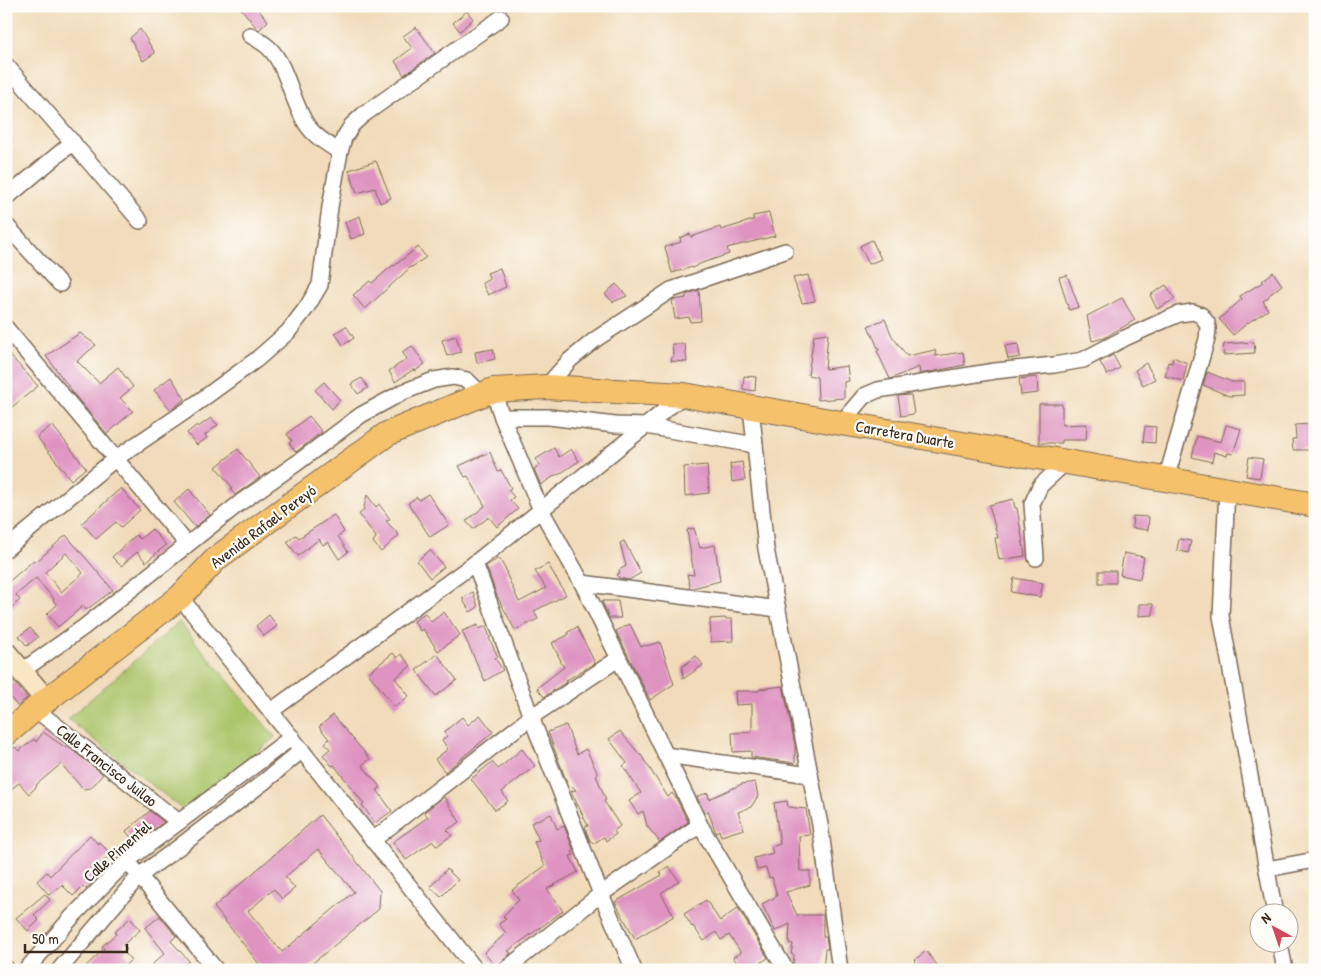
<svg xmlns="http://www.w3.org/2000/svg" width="1321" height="976" viewBox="0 0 1321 976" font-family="'Patrick Hand',sans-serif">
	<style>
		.green { fill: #acc66c; stroke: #747845 }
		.building { fill: #de93c1; fill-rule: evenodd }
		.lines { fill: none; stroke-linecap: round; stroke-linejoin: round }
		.street-casing { stroke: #7b6855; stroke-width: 18 }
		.secondary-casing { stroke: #7b6855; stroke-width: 24 }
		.primary-casing { stroke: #7b6855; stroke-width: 26 }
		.street { stroke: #fff; stroke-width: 15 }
		.secondary { stroke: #fbe6c4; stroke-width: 21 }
		.primary { stroke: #f5c16b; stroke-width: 24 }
		.labels { text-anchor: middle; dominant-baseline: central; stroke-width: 4.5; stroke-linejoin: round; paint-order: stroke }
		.street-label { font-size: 16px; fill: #3b2a1e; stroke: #fdfcf7 }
	</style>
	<rect width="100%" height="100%" fill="#fdfcf7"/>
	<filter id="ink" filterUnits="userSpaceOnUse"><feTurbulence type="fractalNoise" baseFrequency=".02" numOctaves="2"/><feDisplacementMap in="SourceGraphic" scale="10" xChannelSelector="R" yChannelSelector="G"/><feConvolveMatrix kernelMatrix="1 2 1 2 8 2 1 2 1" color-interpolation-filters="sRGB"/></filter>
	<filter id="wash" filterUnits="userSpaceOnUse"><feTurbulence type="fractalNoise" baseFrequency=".0096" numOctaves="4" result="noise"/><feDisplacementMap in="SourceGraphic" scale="20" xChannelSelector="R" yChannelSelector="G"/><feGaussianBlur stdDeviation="1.12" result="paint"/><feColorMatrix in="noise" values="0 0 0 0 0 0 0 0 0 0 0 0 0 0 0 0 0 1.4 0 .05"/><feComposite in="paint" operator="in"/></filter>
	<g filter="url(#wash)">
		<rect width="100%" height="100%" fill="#f1dbba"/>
		<polygon class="green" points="179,622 275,737 186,812 68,719"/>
		<g id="blocks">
			<g class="building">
				<polygon points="239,6 255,6 268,21 259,30 256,27"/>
				<polygon points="467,11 473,19 460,31 453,23"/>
				<polygon points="416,27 435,53 404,75 395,61 412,48 403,36"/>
				<polygon points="140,29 155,53 143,61 130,38"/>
				<polygon points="376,161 391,198 380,203 375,188 357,193 349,170"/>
				<polygon points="769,213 775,236 727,248 729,254 702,263 692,268 692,267 672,273 665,247 681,242 680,238 690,234 691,237 720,227 721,230 753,220 753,216"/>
				<polygon points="360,216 365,234 351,239 345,222"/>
				<polygon points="872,240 881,259 869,264 860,246"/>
				<polygon points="418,247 426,257 412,267 412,266 365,309 353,295 370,281 372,283 393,265 394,266"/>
				<polygon points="500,268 506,287 488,295 482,283 490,279 487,273"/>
				<polygon points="1273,272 1282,285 1268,296 1269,297 1263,301 1268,310 1249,322 1233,335 1219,319 1242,299 1240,296 1263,282 1262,281"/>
				<polygon points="808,275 815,301 802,303 793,278"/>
				<polygon points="1067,275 1079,307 1069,310 1059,277"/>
				<polygon points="616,284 627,296 613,302 605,294"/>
				<polygon points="1166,285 1175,299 1157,309 1150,295"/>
				<polygon points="699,290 701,321 690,322 689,317 675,319 672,300 686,298 686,295"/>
				<polygon points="1122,298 1135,320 1104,338 1092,341 1087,316"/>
				<polygon points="885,319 892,336 907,356 935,350 936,356 963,352 965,365 920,374 919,367 890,379 877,351 879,350 868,326"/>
				<polygon points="346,326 354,338 343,345 335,333"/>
				<polygon points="80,333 96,345 77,361 99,383 118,367 133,387 120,398 133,411 107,434 72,392 72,391 46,356"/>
				<polygon points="828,333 825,369 847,366 849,381 844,382 844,398 818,400 817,377 808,375 814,335"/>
				<polygon points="456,336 461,352 447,356 442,340"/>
				<polygon points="1254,342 1255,353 1223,355 1224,344"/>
				<polygon points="672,344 685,344 687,362 671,361 673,354"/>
				<polygon points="1018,344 1020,357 1008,359 1005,346"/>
				<polygon points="412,346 425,364 415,371 414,369 395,382 389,371 407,359 402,352"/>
				<polygon points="493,349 495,359 477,363 475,352"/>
				<polygon points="6,351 38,386 6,412"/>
				<polygon points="1113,355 1120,368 1107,375 1100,362"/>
				<polygon points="1173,357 1187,363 1183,381 1165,376 1168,362 1172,363"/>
				<polygon points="1146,363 1155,379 1143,385 1135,370"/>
				<polygon points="1207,372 1232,382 1244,382 1244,395 1229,396 1203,385"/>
				<polygon points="744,376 756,377 755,391 743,389"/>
				<polygon points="171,377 185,399 171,410 154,390"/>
				<polygon points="1037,377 1038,393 1021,395 1019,379"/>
				<polygon points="362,378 368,388 358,394 351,384"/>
				<polygon points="324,382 340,400 332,409 315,390"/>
				<polygon points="911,395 914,414 901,416 898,396"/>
				<polygon points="1039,404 1062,404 1062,425 1087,424 1086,440 1062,440 1062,443 1039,443"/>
				<polygon points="309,416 322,432 296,452 289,443 292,441 287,434"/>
				<polygon points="211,418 218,425 205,435 207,438 197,445 187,433 197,425 198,427"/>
				<polygon points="1310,424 1311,450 1293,450 1292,439 1296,439 1295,425"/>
				<polygon points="52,425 86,468 71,480 37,437"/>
				<polygon points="1226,425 1241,429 1233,454 1228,453 1227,456 1214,452 1212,462 1192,457 1197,436 1221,442"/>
				<polygon points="1145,426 1156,427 1155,443 1143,442"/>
				<polygon points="554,448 559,457 571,449 579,461 558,475 557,474 541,485 534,469 540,465 536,459"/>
				<polygon points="238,449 260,477 235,495 231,490 232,487 216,467"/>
				<polygon points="490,452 498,472 501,470 511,488 508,490 514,497 510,500 518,509 497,527 489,517 473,529 466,521 485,506 468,476 465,477 459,466"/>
				<polygon points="1249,457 1263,459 1260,478 1246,476"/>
				<polygon points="742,462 745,480 732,482 730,464"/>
				<polygon points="707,465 709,493 685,496 684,467"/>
				<polygon points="121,488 140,510 121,527 116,522 96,539 82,523"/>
				<polygon points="189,489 210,515 195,527 174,502"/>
				<polygon points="428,494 449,525 430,537 408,503 417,497 419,500"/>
				<polygon points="367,495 376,507 379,504 390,519 386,521 399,535 381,552 373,542 376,537 359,514 363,511"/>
				<polygon points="1013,499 1015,508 1017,508 1025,556 999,560 995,538 998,538 989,505"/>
				<polygon points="334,515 344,532 338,536 348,552 339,559 328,542 323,545 319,539 298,556 287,542 296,535 299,538"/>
				<polygon points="1133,516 1149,517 1148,530 1132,528"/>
				<polygon points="694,528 700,548 715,545 720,581 693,588 690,588 687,574 694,575 687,530"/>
				<polygon points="152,529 166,545 146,562 137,552 121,566 112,557 136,535 140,539"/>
				<path d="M66 535 113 590 86 610 83 606 58 627 47 614 57 605 53 600 54 599 36 578 16 595 20 600 6 612V584L34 560 36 562ZM66 553 83 573 61 592 45 572Z"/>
				<polygon points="1179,539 1191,541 1188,553 1177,550"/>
				<polygon points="624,541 641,573 629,580 619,578 617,574 620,573 619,570 626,566 620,543"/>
				<polygon points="430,550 444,567 430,578 417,561"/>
				<polygon points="1124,553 1144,557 1140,579 1120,575"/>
				<polygon points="499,558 507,572 506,573 519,602 546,588 535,571 548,564 566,595 534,611 538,619 515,630 497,596 486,566"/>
				<rect x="1099" y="571" width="17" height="12"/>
				<polygon points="1014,578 1043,583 1040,597 1011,592"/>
				<polygon points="473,592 478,607 470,612 462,598"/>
				<polygon points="602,601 618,601 621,618 609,618"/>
				<polygon points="1139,604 1153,604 1153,615 1139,616"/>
				<polygon points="444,612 460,635 438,651 423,629 420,631 414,621 425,613 431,622"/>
				<polygon points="269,615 277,626 264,636 256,626"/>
				<polygon points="725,618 725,619 732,619 733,641 711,642 710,619"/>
				<polygon points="630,624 641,647 645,645 646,646 660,642 674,684 650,700 616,631"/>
				<polygon points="478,625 479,629 486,626 490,638 489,638 498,657 495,658 503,670 485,681 462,631"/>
				<polygon points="577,627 595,663 565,681 566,682 544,697 537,688 564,667 560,661 561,661 552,643 568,635 568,632"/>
				<polygon points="30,628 38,637 27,646 19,636"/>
				<polygon points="393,653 397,658 401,654 411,666 395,678 409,696 395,707 368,673"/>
				<polygon points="437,654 457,680 436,696 416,670"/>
				<polygon points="696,656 703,665 683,679 682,667"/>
				<polygon points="14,682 27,698 17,706 6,692 6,688"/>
				<polygon points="783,686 795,745 795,763 751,757 751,751 733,752 732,733 752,732 752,704 736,705 735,691 759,691 759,689"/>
				<polygon points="333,715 370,759 362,765 381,788 377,790 392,811 375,823 362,805 364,804 334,765 332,766 323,755 330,749 325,743 329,739 319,727"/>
				<polygon points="480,715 493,732 445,772 435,759 448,749 442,740 447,736 444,732 462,717 468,725"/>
				<polygon points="566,725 577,754 586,749 598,774 596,775 606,800 604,801 620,826 614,831 616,834 606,841 604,837 594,843 590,841 585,827 588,826 571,791 576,790 566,780 548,732"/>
				<polygon points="620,731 640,755 641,755 668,797 672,793 676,798 688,822 660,842 647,826 643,811 638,814 629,801 641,793 623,766 627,763 609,739"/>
				<polygon points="43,732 66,748 67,746 103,774 91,788 83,789 61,764 36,785 37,786 29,794 19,783 6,793 6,755 15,747 19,751 34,739 36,742"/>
				<polygon points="522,749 535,766 502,792 508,801 495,810 471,779 492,762 498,769"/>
				<polygon points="755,782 758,796 751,807 738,812 744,829 721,836 719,830 716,833 708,811 705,814 697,797 701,795 708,793 709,799 742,784"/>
				<polygon points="444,797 460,822 447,830 452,835 437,846 433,841 406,860 393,842 428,817 424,812"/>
				<polygon points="787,801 788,807 806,809 810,835 799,836 800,871 810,871 810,885 786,892 797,915 823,915 823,937 826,937 828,949 825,949 823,970 795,969 793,964 794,955 791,954 793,944 789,943 790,924 775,931 762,904 777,896 772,877 769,878 766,868 757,870 754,858 773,853 771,847 780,844 774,803"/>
				<polygon points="150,811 164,822 135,843 126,831"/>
				<polygon points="551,814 557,829 564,826 574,851 572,852 574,855 570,856 578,872 547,889 563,911 508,951 511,953 496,967 484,953 506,933 499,924 506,919 503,916 519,900 512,890 545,866 534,842 539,840 531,823"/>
				<path d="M320 815 380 891 379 909 304 970H264L214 907ZM318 849 354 892 282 952 248 911 274 889 282 899 295 888 285 877Z"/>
				<polygon points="90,835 98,844 99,842 111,854 93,871 99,877 86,889 83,886 73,896 62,885 49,895 37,881 47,872 50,876"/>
				<polygon points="669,866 679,881 661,893 674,916 635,939 615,902 662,875 660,872"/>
				<polygon points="447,869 458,880 441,897 430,887"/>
				<polygon points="45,894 50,900 34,915 39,920 28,931 16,918"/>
				<polygon points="706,900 720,921 738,908 768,958 749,970 741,970 733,957 741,953 729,935 721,940 716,932 704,941 693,926 692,927 684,914"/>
				<polygon points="160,916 176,936 171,941 189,961 185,964 190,970 146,970 165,953 145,928"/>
				<polygon points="130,918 140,930 123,945 127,949 124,952 131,960 120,970 82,970 104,949 102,946 116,934 115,932"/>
				<polygon points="926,951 941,970 918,970 915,960"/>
			</g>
		</g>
	</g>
	<g filter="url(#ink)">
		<use href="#blocks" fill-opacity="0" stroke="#7b6855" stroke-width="1"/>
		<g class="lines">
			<defs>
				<g id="street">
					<path d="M250 35C256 39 264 43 269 48 287 65 292 103 307 125 315 137 329 145 340 152"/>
					<polyline points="6,65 140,221"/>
					<polyline points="6,198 73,142"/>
					<polyline points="6,225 60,284"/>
					<polyline points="6,328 187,544"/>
					<polyline points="546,387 570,360 596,339 671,290 785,251"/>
					<polyline points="493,390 502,417 541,510 582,583 700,825 786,970"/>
					<polyline points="751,407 766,549 820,825 840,970"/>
					<polyline points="502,417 549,417 615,425 646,426 755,445"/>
					<polyline points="841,423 864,396 878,390 995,371 1054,365 1083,360 1125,338 1165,320 1179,314 1193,312 1201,315 1207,323 1208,328 1207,339 1166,479"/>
					<polyline points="1227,490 1221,616 1275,914"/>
					<polyline points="6,549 115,459 186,411 256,360 288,332 307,307 320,285 330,207 340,152 344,138 352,125 363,115 501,18"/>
					<polyline points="1036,558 1032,504 1040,486 1066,462"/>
					<polyline points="475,563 531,717 601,894 634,970"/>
					<polyline points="582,583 778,609"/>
					<polyline points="180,597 476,970"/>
					<polyline points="22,671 84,627 241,502 297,463 361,415 403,392 434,380 453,377 467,380 482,395"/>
					<polyline points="35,709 179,822"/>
					<polyline points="271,711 475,563 684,395"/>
					<polyline points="665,755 810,775"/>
					<polyline points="373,840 531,717 618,659"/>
					<polyline points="133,868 216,970"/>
					<polyline points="1267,869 1315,860"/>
					<polyline points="1280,944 1285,970"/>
					<polyline points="6,968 7,970"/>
					<polyline points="26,970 72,917 127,861 292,737"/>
					<polyline points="59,970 139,876 179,847 265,781 302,750"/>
					<polyline points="505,970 601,894 700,825"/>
				</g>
				<polyline id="secondary" points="6,653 46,700"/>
				<polyline id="primary" points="6,734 35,709 180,597 217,558 387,434 493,390 546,387 684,395 841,423 1315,505"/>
			</defs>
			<use href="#street" class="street-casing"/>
			<use href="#secondary" class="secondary-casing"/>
			<use href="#primary" class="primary-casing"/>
			<use href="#street" class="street"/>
			<use href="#secondary" class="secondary"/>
			<use href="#primary" class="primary"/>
		</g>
	</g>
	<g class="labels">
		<g class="street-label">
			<text transform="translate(905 434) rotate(10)">Carretera Duarte</text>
			<text transform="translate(263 526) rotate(-37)">Avenida Rafael Pereyó</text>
			<text transform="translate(107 765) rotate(38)">Calle Francisco Juilao</text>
			<text transform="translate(117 851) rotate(-41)">Calle Pimentel</text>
		</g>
	</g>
	<rect width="1321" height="976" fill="none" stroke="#fdfcf7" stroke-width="25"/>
	<g transform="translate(1274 928) rotate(320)"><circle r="24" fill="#fdfcf7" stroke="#afa8a0"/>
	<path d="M0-4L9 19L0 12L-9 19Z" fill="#d1495b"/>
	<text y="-8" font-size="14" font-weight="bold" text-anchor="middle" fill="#3b2a1e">N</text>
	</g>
	<path d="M25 944v8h102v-8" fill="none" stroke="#3b2a1e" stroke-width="2.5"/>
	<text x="32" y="944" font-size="15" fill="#3b2a1e" stroke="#fdfcf7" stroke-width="4" paint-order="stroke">50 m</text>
</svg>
